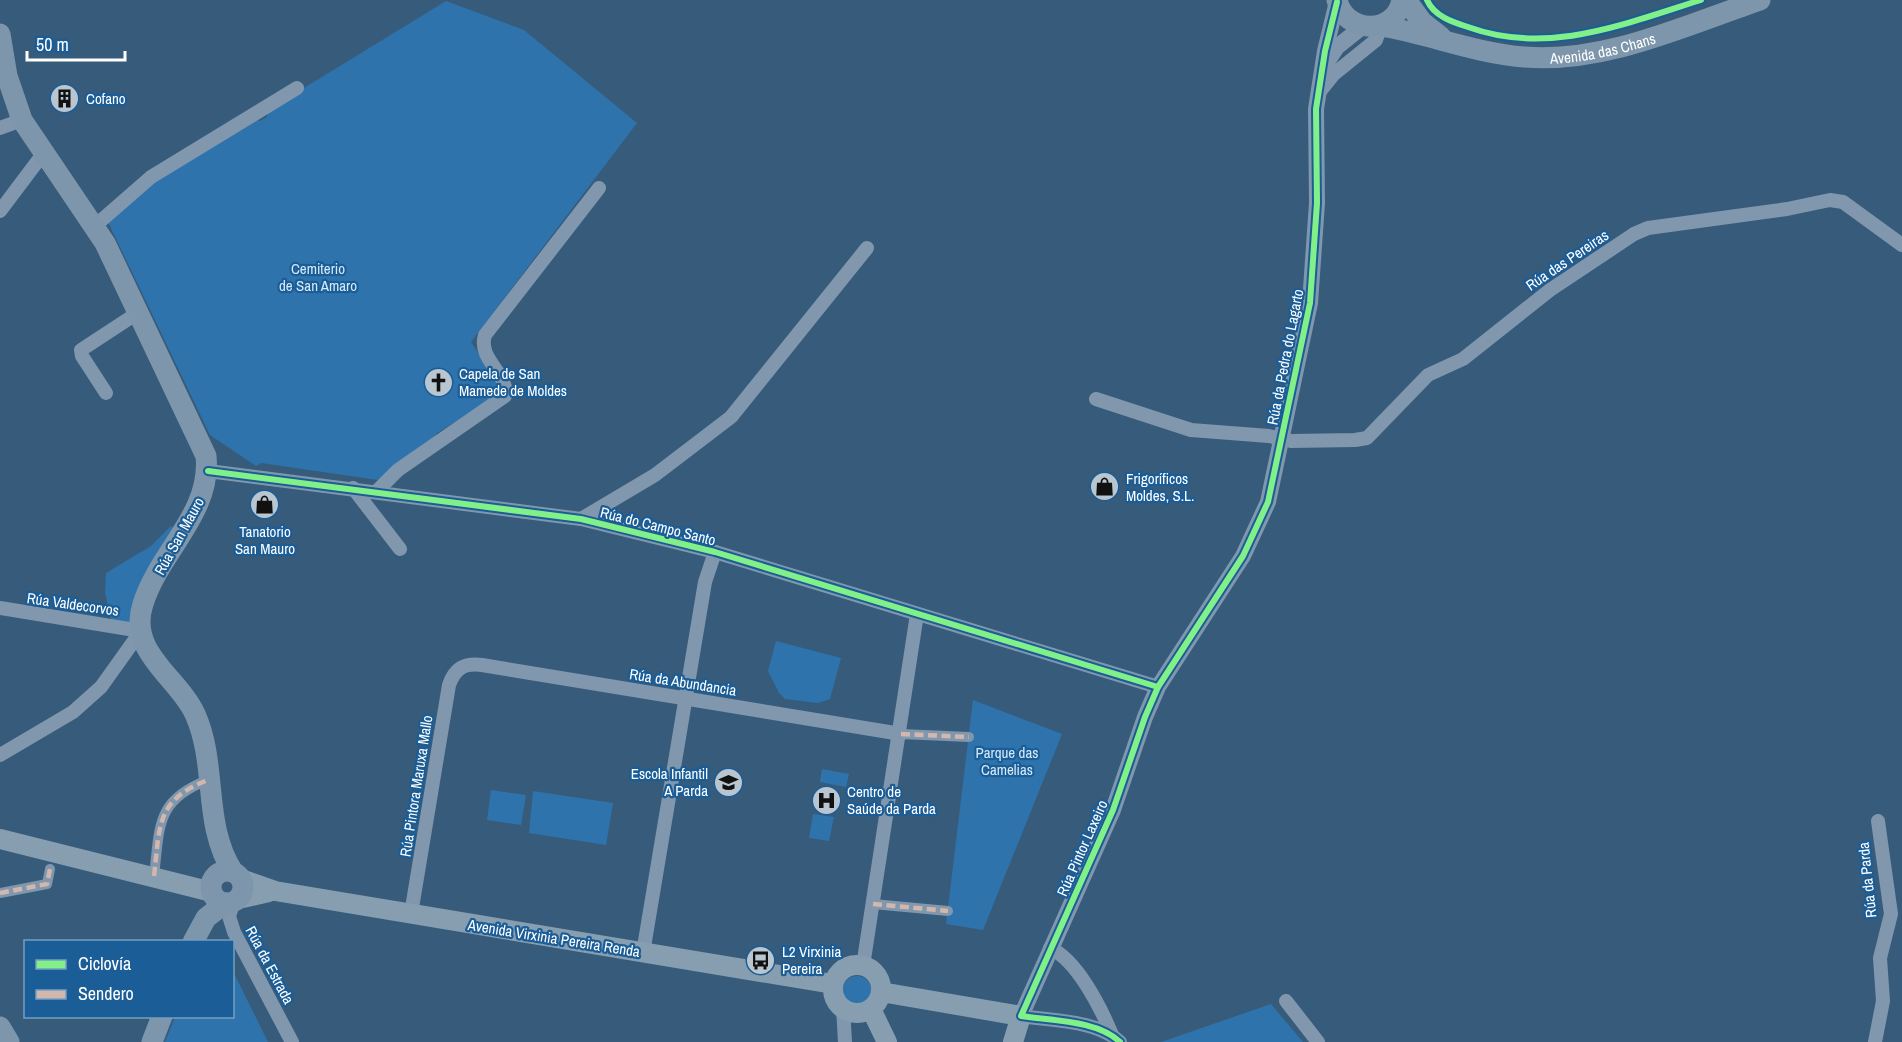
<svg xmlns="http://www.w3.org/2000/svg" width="1902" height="1042" viewBox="0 0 1902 1042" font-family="'Archivo Narrow',sans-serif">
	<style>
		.green { fill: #2f73ac }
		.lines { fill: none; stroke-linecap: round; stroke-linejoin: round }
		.pedestrian { stroke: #8097ad; stroke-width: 10 }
		.minor { stroke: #8097ad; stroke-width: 14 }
		.tertiary { stroke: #8097ad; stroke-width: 16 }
		.secondary { stroke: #879eb1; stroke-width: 20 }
		.primary { stroke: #7e96ab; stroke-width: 21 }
		.quiet { stroke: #d1b7ad; stroke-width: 4.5; stroke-dasharray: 9 4.5; stroke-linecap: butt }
		.cycleway-casing { stroke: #1a5d97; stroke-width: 10 }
		.cycleway { stroke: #82f089; stroke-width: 6 }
		.labels { text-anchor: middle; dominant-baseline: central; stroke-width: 4.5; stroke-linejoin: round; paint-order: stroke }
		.street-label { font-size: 15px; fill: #fff; stroke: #1a5d97 }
		.poi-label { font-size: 15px; fill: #fff; stroke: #1a5d97; text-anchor: start }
		.park-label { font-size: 15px; fill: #d5eafb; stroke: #1a5d97 }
	</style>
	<rect width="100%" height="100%" fill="#375b7a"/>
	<g class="green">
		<polygon points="446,1 524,30 637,123 471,342 502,389 500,399 458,426 455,422 436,434 439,439 378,480 261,463 256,466 210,435 108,222 155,179 255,119 260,121 267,117 268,110"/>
		<polygon points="171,526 181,533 141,631 112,625 105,592 106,573 151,546"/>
		<polygon points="776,641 841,658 830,699 818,703 785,699 779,693 768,671"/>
		<polygon points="973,700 1062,734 983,930 946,924"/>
		<polygon points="822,769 849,774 846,787 820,782"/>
		<polygon points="491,790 526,795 521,825 487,820"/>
		<polygon points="533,791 613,803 606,845 529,833"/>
		<polygon points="813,814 834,817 829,841 809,838"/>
		<polygon points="233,971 268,1042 165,1042 175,1017 232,1016"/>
		<circle cx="857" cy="990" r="14"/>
		<polygon points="1271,1004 1303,1042 1161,1042"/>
	</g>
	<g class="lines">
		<g class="pedestrian">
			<polyline points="901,734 969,737"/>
			<path d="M154 876C160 827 155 800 208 780"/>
			<polyline points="0,893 47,884 50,869"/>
			<polyline points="873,904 948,911"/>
		</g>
		<g class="minor">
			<polyline points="1318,94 1334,74 1376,40 1381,26"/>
			<polyline points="0,128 22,120"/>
			<polyline points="0,211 43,154"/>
			<polyline points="96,225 151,177 297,88"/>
			<polyline points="106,393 82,356 81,350 139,312"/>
			<polyline points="1096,399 1191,430 1269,436 1291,441 1355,440 1367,438 1428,375 1463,359 1550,290 1634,234 1648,228 1787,209 1830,200 1843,202 1902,245"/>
			<polyline points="208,471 581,519 715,552 1158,687"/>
			<polyline points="353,488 400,549"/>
			<path d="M377 491 398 470 505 396C510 374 477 360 485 335L599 188"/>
			<polyline points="581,519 655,475 731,417 867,248"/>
			<polyline points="0,608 141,631 101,687 73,712 0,755"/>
			<polyline points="234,901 229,916 234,932 292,1042"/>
			<path d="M411 914 449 685C455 668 464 663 482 665L901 734"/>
			<path d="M1050 948C1077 960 1101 1008 1112 1035"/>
			<polyline points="643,953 705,582 715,552"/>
			<polyline points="863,966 917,614"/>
			<polyline points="1286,1001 1318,1042"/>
			<polyline points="843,1008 845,1042"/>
			<path d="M1021 1016C1052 1021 1097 1020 1120 1042"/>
			<polyline points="1875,1042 1883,1001 1880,958 1891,914 1878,821"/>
		</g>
		<g class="tertiary">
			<polyline points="1326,64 1337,47 1362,27"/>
			<polyline points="1021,1016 1113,810 1145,717 1158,687 1243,556 1268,502 1310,303 1317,203 1316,109 1325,51 1337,2"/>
		</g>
		<g class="secondary">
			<polyline points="0,839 212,892"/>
			<polyline points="241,879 275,891 833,984"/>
			<polyline points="238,899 269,892"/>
			<circle cx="857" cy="989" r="24"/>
			<polyline points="881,992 1021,1016 1013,1042"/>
			<polyline points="871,1009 887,1042"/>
		</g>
		<g class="primary">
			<path d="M1337 0C1345 34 1395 36 1402 0"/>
			<polyline points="1406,0 1422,22 1441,37"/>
			<path id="s1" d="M1381 26C1429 34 1475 53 1524 57 1604 64 1686 25 1760 0"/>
			<path d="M0 34 7 76 22 120 105 243 206 456C212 513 159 552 143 604 127 652 178 677 195 714 218 765 202 824 233 872"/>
			<circle cx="227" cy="887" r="16"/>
			<polyline points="193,942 206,918 225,903"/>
			<polyline points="0,1027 9,1042"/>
			<polyline points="152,1042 162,1016"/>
		</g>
		<g class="quiet">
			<polyline points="901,734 969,737"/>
			<path d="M154 876C160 827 155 800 208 780"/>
			<polyline points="0,893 47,884 50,869"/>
			<polyline points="873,904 948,911"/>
		</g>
		<defs>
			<g id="cycleway">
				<path d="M1427 0C1434 16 1452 22 1468 27 1548 56 1624 24 1701 0"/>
				<polyline points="208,471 581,519 715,552 1158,687"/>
				<path d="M1120 1042C1097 1020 1052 1021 1021 1016L1113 810 1145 717 1158 687 1243 556 1268 502 1310 303 1317 203 1316 109 1325 51 1337 2"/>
			</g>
		</defs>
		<use href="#cycleway" class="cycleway-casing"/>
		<use href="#cycleway" class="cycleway"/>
	</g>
	<defs>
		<symbol id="building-disc" viewBox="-11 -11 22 22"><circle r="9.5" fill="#b9c6d0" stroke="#1a5d97"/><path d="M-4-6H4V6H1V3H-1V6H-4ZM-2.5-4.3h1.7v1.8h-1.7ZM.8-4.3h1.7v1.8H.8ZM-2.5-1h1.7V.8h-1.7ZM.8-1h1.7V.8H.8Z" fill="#111"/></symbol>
		<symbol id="church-disc" viewBox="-11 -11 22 22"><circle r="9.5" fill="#b9c6d0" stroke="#1a5d97"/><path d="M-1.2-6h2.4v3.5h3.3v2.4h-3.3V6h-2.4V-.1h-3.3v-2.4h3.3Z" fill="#111"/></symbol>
		<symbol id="shop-disc" viewBox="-11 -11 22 22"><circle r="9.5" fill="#b9c6d0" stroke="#1a5d97"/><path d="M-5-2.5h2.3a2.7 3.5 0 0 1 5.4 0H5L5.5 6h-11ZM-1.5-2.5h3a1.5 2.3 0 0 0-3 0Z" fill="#111"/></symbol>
		<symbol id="school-disc" viewBox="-11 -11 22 22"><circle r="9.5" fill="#b9c6d0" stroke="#1a5d97"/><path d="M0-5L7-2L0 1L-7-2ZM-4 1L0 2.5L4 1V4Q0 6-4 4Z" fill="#111"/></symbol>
		<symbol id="hospital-disc" viewBox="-11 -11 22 22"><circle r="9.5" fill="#b9c6d0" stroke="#1a5d97"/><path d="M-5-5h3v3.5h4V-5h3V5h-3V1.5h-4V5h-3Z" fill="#111"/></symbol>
		<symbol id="bus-disc" viewBox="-11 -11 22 22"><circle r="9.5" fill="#b9c6d0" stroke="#1a5d97"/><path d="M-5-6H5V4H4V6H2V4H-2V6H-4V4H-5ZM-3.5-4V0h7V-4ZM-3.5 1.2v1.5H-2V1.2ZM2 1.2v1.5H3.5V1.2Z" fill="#111"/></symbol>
	</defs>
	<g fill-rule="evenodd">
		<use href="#building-disc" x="48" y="82" width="33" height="33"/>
		<use href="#church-disc" x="422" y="366" width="33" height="33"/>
		<use href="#shop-disc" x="1088" y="470" width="33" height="33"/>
		<use href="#shop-disc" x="248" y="488" width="33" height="33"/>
		<use href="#school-disc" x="712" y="766" width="33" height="33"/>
		<use href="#hospital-disc" x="810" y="784" width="33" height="33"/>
		<use href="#bus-disc" x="744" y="944" width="33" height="33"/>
	</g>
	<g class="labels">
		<g class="street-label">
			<text stroke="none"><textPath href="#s1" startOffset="226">Avenida das Chans</textPath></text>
			<text transform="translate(1567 260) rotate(-34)">Rúa das Pereiras</text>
			<text transform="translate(1285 357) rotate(-79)">Rúa da Pedra do Lagarto</text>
			<text transform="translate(658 526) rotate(14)">Rúa do Campo Santo</text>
			<text transform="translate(179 536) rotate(-61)">Rúa San Mauro</text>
			<text transform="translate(73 604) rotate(8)">Rúa Valdecorvos</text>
			<text transform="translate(683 682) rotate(9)">Rúa da Abundancia</text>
			<text transform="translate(416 786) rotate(-81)">Rúa Pintora Maruxa Mallo</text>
			<text transform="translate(1082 848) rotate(-66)">Rúa Pintor Laxeiro</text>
			<text transform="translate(1867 880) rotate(-96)">Rúa da Parda</text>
			<text transform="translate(554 938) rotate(9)">Avenida Virxinia Pereira Renda</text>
			<text transform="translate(270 965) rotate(62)">Rúa da Estrada</text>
		</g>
		<g class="poi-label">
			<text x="86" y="98">Cofano</text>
			<text x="459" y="373">Capela de San<tspan x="459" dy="17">Mamede de Moldes</tspan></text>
			<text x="1126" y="478">Frigoríficos<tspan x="1126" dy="17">Moldes, S.L.</tspan></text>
			<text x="265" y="531" text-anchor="middle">Tanatorio<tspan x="265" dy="17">San Mauro</tspan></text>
			<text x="708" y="773" text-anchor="end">Escola Infantil<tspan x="708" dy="17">A Parda</tspan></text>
			<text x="847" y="791">Centro de<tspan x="847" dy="17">Saúde da Parda</tspan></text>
			<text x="782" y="951">L2 Virxinia<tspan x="782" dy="17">Pereira</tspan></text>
		</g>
		<g class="park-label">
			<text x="318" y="268">Cemiterio<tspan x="318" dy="17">de San Amaro</tspan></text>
			<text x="1007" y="752">Parque das<tspan x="1007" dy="17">Camelias</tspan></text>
		</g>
	</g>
	<rect x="24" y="940" width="210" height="78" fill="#1a5d97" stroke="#769ec1" stroke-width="1.5"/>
	<rect x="36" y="960" width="30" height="9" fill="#82f089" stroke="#769ec1" stroke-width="1.5"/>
	<text x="78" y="970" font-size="18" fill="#ffffff">Ciclovía</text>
	<rect x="36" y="990" width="30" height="9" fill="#d1b7ad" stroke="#769ec1" stroke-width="1.5"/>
	<text x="78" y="1000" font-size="18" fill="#ffffff">Sendero</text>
	<path d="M27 51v9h98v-9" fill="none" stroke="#ffffff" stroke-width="3"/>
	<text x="36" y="51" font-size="18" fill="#ffffff" stroke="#1a5d97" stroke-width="4.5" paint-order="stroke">50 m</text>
</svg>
